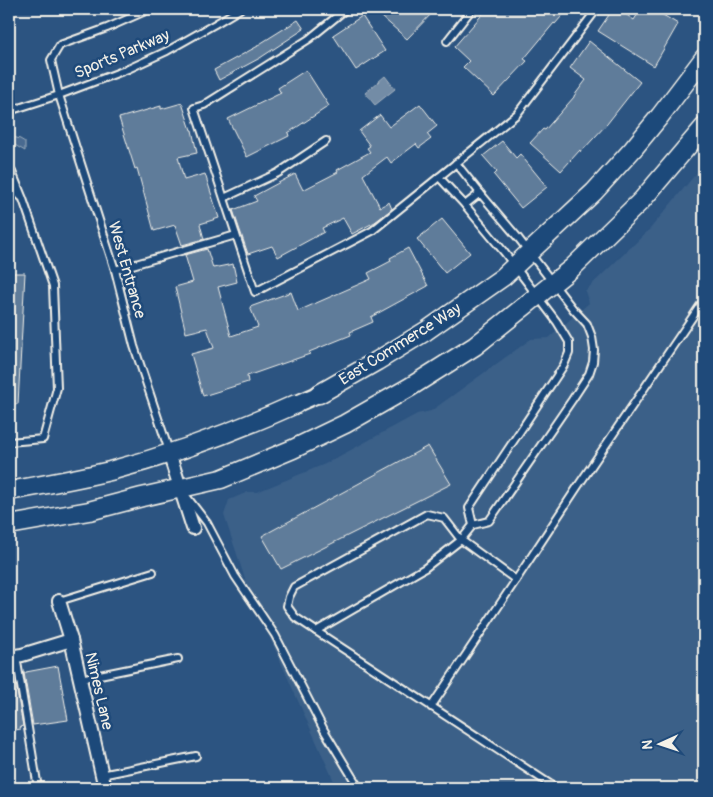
<svg xmlns="http://www.w3.org/2000/svg" width="713" height="797" viewBox="0 0 713 797" font-family="Pangolin,sans-serif">
	<style>
		.built { fill: #3b6088 }
		.green { fill: #496b90; stroke: #9eaebc }
		.water { fill: #738ca6; stroke: #a7b4c0 }
		.building { fill: #5e7b9a; stroke: #f4f1e8 }
		.lines { fill: none; stroke-linecap: round; stroke-linejoin: round }
		.service-casing { stroke: #f4f1e8; stroke-width: 10 }
		.minor-casing { stroke: #f4f1e8; stroke-width: 16 }
		.tertiary-casing { stroke: #f4f1e8; stroke-width: 19 }
		.secondary-casing { stroke: #f4f1e8; stroke-width: 21 }
		.service { stroke: #1f4a7a; stroke-width: 6 }
		.minor { stroke: #1f4a7a; stroke-width: 12 }
		.tertiary { stroke: #1f4a7a; stroke-width: 15 }
		.secondary { stroke: #1f4a7a; stroke-width: 18 }
		.labels { text-anchor: middle; dominant-baseline: central; stroke-width: 5; stroke-linejoin: round; paint-order: stroke }
		.street-label { font-size: 16px; fill: #f4f1e8; stroke: #1f4a7a }
	</style>
	<rect width="100%" height="100%" fill="#2c5481"/>
	<filter id="ink" filterUnits="userSpaceOnUse"><feTurbulence type="fractalNoise" baseFrequency=".02" numOctaves="2"/><feDisplacementMap in="SourceGraphic" scale="10" xChannelSelector="R" yChannelSelector="G"/><feConvolveMatrix kernelMatrix="1 2 1 2 8 2 1 2 1" color-interpolation-filters="sRGB"/></filter>
	<g filter="url(#ink)">
		<polygon class="built" points="704,164 704,788 337,788 249,591 224,515 229,500 248,492 257,492 325,464 417,414 431,411 531,339 549,338 589,303 585,291 649,230"/>
		<polygon class="green" points="12,133 13,137 20,139 25,142 25,151 13,144 9,145 9,134"/>
		<polygon class="water" points="385,76 395,89 375,105 365,93"/>
		<g class="building">
			<polygon points="390,9 436,9 407,39 382,17"/>
			<polygon points="487,9 568,9 555,24 554,23 524,59 527,61 494,96 463,67 469,61 454,47"/>
			<polygon points="613,9 618,9 634,20 641,9 653,9 678,24 654,66 598,31"/>
			<polygon points="362,16 385,51 356,70 333,35"/>
			<polygon points="298,20 304,29 260,58 219,80 214,70 258,46 258,45"/>
			<polygon points="589,41 640,82 607,124 581,152 580,150 561,171 530,143 543,129 545,130 574,97 574,96 586,80 570,68"/>
			<polygon points="306,70 329,106 288,133 289,136 247,157 228,119 281,93 278,88"/>
			<polygon points="182,103 191,130 192,130 197,153 178,157 184,180 205,174 219,218 200,224 204,239 182,245 175,225 154,231 137,168 135,169 119,118 161,106 161,109"/>
			<polygon points="420,104 437,126 427,134 431,139 419,148 416,144 391,163 387,157 363,175 380,207 389,202 392,209 375,222 352,234 343,218 322,228 324,232 278,257 272,246 248,254 233,210 257,201 254,196 295,174 303,190 338,172 337,170 370,152 367,148 370,146 359,131 380,115 389,127"/>
			<polygon points="502,141 516,158 520,154 547,187 521,208 494,175 497,172 483,156"/>
			<polygon points="442,219 470,253 445,273 417,239"/>
			<polygon points="408,248 428,286 371,317 373,322 350,332 351,335 309,352 310,354 247,376 248,382 203,396 191,354 214,348 207,328 186,333 175,287 193,282 185,255 207,249 213,268 233,264 237,282 218,287 231,336 258,327 250,307 291,292 298,311 371,279 368,273 391,261 390,258"/>
			<polygon points="9,273 25,273 18,404 9,404"/>
			<polygon points="428,446 451,484 281,569 262,536"/>
			<polygon points="58,666 68,720 33,725 24,673 26,673 26,672"/>
			<polygon points="14,675 23,726 20,727 21,729 9,731 9,676"/>
		</g>
		<g class="lines">
			<defs>
				<g id="service">
					<polyline points="150,9 107,28 60,45 51,60 59,95 115,270 134,346 169,451"/>
					<polyline points="346,9 309,39 204,105 194,108 255,292 372,231 517,114 597,9"/>
					<polyline points="447,41 472,9"/>
					<polyline points="9,111 59,95 128,69 167,51 215,24 240,9"/>
					<polyline points="456,163 480,193"/>
					<polyline points="9,170 12,172 23,199 53,286 57,388 43,439 9,442"/>
					<polyline points="439,177 465,205"/>
					<polyline points="9,185 21,197"/>
					<polyline points="224,198 278,173 326,141"/>
					<polyline points="115,270 236,235"/>
					<polyline points="187,497 207,523 235,576 275,635 324,730 359,788"/>
					<polyline points="516,580 578,486 704,300"/>
					<polyline points="59,601 153,572"/>
					<polyline points="316,631 295,617 287,606 289,597 294,587 427,514 444,518 461,540 473,525 489,521 572,400 589,374 593,362 594,350 592,337 587,324 573,309 519,239 480,193 465,205 504,252 557,322 569,342 569,353 564,365 469,508 473,525"/>
					<polyline points="16,656 38,788"/>
					<polyline points="80,679 178,659"/>
					<polyline points="431,707 516,580 461,540 425,568 316,631 556,788"/>
					<polyline points="101,775 196,756"/>
				</g>
				<g id="minor">
					<polyline points="169,453 193,528"/>
					<polyline points="59,601 71,640 105,788"/>
					<polyline points="9,657 22,655 71,640"/>
				</g>
				<polyline id="tertiary" points="296,404 319,394"/>
				<g id="secondary">
					<polyline points="319,394 377,361 426,331 503,277 594,192 633,149 660,116 704,58"/>
					<path d="M9 491C43 485 76 479 110 471 174 454 236 431 296 404"/>
					<polyline points="9,525 89,511 142,497 221,479 293,449 345,424 410,387 475,346 572,268 642,200 704,127"/>
				</g>
			</defs>
			<use href="#service" class="service-casing"/>
			<use href="#minor" class="minor-casing"/>
			<use href="#tertiary" class="tertiary-casing"/>
			<use href="#secondary" class="secondary-casing"/>
			<use href="#service" class="service"/>
			<use href="#minor" class="minor"/>
			<use href="#tertiary" class="tertiary"/>
			<use href="#secondary" class="secondary"/>
		</g>
	</g>
	<g class="labels">
		<g class="street-label">
			<text transform="translate(122 54) rotate(-23)">Sports Parkway</text>
			<text transform="translate(127 270) rotate(74)">West Entrance</text>
			<text transform="translate(400 344) rotate(-32)">East Commerce Way</text>
			<text transform="translate(99 691) rotate(77)">Nimes Lane</text>
		</g>
	</g>
	<rect width="713" height="797" fill="none" stroke="#1f4a7a" stroke-width="30"/>
	<rect x="15" y="15" width="683" height="767" fill="none" stroke="#f4f1e8" stroke-width="2" filter="url(#ink)"/>
	<g transform="translate(660 744) rotate(267)" stroke="#1f4a7a" stroke-width="4" paint-order="stroke">
	<path d="M0-4L9 19L0 12L-9 19Z" fill="#f4f1e8"/>
	<text y="-8" font-size="14" font-weight="bold" text-anchor="middle" fill="#f4f1e8">N</text>
	</g>
</svg>
